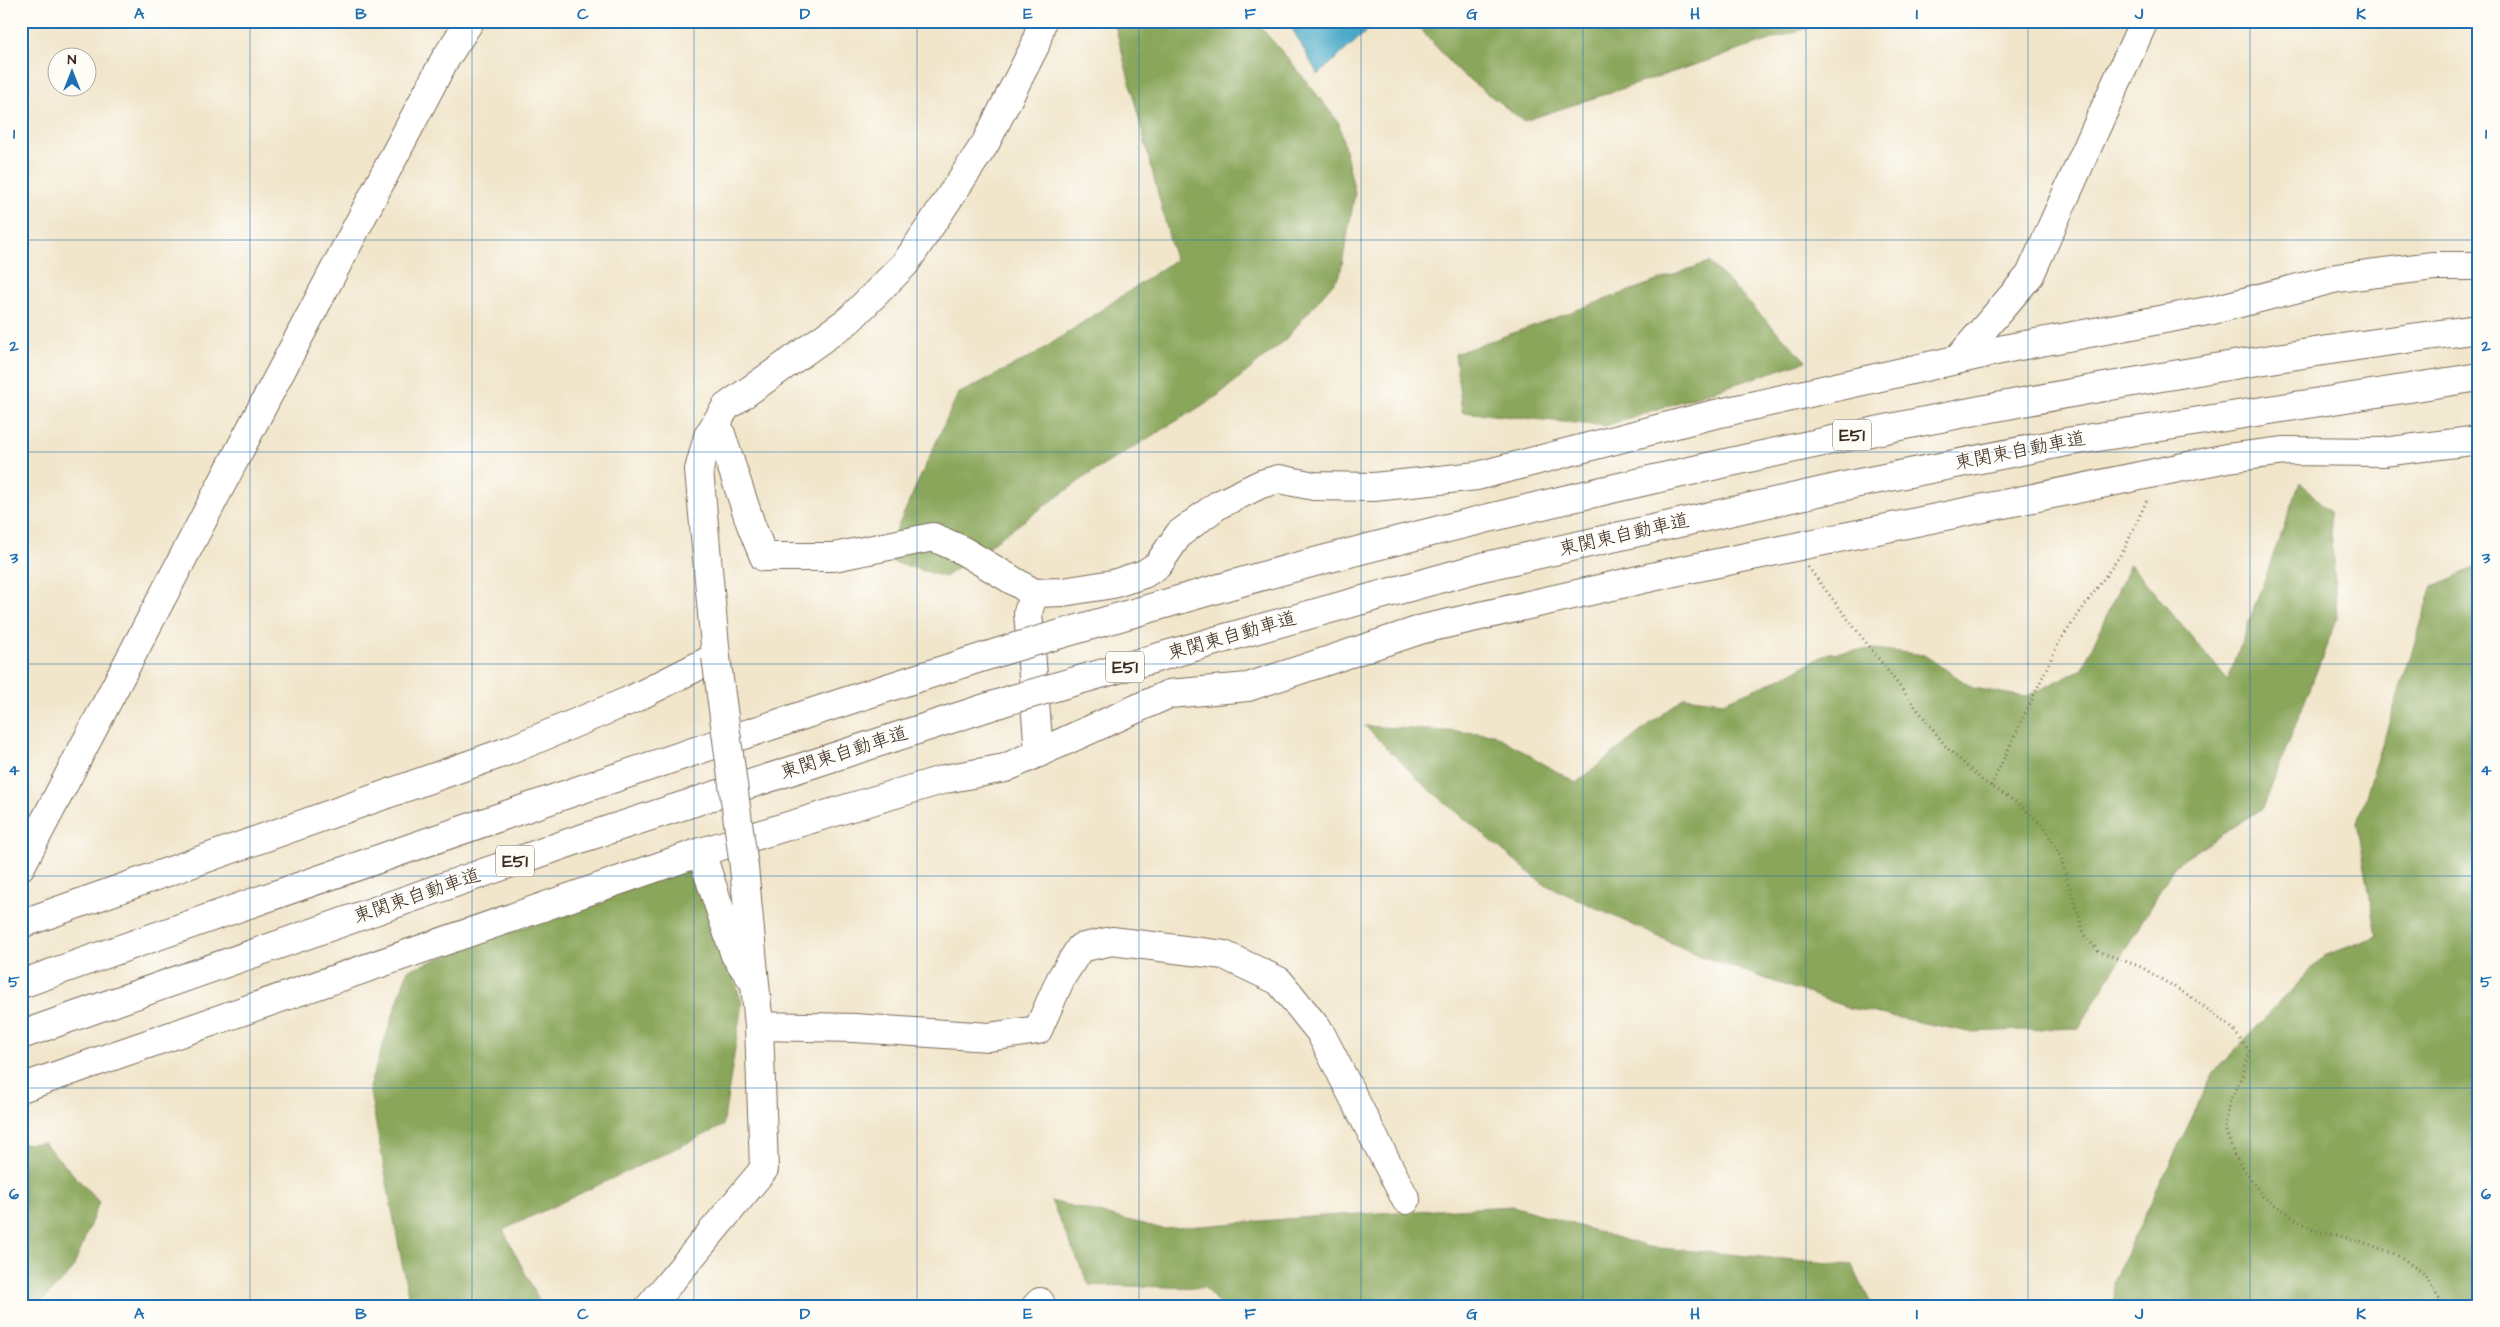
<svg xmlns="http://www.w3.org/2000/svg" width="2500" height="1327" viewBox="0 0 2500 1327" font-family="'Architects Daughter','Klee One',sans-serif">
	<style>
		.forest { fill: #89a65a; stroke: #62683c }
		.water { fill: #47a9c7; stroke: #416a72 }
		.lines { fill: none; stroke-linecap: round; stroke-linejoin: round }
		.minor-casing { stroke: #7b6b5a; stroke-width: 30 }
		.highway-casing { stroke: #7b6b5a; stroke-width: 30 }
		.path { stroke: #7b6b5a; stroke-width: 3; stroke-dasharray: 1 4; stroke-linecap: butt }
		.minor { stroke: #fff; stroke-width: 28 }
		.highway { stroke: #fff; stroke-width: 28 }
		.minor-bridge-casing { stroke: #7b6b5a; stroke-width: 30; stroke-linecap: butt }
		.highway-bridge-casing { stroke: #7b6b5a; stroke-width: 30; stroke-linecap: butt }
		.minor-bridge { stroke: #fff; stroke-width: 28 }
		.highway-bridge { stroke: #fff; stroke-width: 28 }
		.grid { fill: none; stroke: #1f6fb2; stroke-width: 1; stroke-opacity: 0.55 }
		.labels { text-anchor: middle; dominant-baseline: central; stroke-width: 4; stroke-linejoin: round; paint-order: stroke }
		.shield { fill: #fdfcf7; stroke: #75695f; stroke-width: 1 }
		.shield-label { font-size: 18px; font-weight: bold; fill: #3b2a1e }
		.street-label { font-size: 19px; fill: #3b2a1e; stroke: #fdfcf7 }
		.neatline { fill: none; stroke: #1f6fb2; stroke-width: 2 }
		.grid-label { font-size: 16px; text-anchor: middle; font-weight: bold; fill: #1f6fb2 }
	</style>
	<rect width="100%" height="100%" fill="#fdfcf7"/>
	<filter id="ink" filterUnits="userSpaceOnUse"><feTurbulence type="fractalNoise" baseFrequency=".02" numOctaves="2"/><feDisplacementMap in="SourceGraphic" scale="10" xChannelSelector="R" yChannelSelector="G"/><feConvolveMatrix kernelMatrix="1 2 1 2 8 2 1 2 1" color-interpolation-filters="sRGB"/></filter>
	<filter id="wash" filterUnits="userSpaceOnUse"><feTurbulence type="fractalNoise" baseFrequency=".0096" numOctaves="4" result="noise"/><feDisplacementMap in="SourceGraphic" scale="20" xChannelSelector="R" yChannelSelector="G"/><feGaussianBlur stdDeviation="1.12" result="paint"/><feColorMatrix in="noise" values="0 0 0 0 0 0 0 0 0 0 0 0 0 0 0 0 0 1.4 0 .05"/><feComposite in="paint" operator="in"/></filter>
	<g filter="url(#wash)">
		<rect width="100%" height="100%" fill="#f1e5ca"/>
		<g class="forest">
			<polygon points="1114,21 1255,21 1292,63 1339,123 1355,193 1340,275 1283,342 1216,397 1091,473 945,577 883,559 958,394 1036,354 1175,260"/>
			<polygon points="1413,21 1828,21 1524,121 1459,72"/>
			<polygon points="1709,262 1806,361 1605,426 1462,412 1455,354"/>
			<polygon points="2300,482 2330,512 2337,619 2263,808 2175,865 2079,1028 1969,1032 1850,1008 1698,955 1542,883 1423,784 1365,726 1494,734 1576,783 1684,697 1723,702 1775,681 1829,653 1875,649 1924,655 1973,688 2025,697 2082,669 2130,564 2228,680"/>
			<polygon points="2479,566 2479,1306 2115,1306 2113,1281 2214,1072 2324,956 2377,936 2357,823 2433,586"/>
			<polygon points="695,864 742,1003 723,1126 503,1230 542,1306 410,1306 369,1087 408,970"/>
			<polygon points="44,1143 99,1202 72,1271 37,1306 21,1306 21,1144"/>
			<polygon points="1051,1201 1163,1229 1322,1216 1513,1206 1648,1247 1852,1265 1872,1306 1221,1306 1205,1288 1089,1285"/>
		</g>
		<polygon class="water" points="1288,21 1369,21 1368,30 1318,75"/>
	</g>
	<g filter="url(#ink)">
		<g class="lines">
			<defs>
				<g id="minor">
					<polyline points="1957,360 2030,275 2144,21"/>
					<polyline points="717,422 751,525 764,557 834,557 933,537 960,549 1034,593 1063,592 1113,584 1144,574 1158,565 1179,534 1218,505 1261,484 1279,479 1314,486 1374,487 1477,476 1707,416 2009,348 2213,310 2337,278 2433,266 2479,266"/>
					<polyline points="1034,593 1028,612 1039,753"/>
					<polyline points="701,852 735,955 751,978"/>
					<polyline points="21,866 444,61 470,21"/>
					<polyline points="744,867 759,1026 855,1028 989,1037 1038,1030 1061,978 1080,948 1112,941 1224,955 1279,981 1320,1032 1406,1200"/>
					<polyline points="21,924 508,751 633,699 716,657 699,470 708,436 726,407 849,320 905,264 985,144 1035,46 1042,21"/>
					<polyline points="21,1088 701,852 945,779 1005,768 1169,694 1248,687 1423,629 1674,572 2227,458 2285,451 2383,452 2479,440"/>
					<polyline points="650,1306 764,1169 759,1026"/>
					<polyline points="1036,1306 1040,1302"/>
				</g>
				<g id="highway">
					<path d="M1234 584C1387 541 1543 504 1699 469 1957 411 2217 363 2479 329"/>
					<polyline points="1236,635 1482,567 1854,484 2066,442 2479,377"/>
					<path d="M21 984C350 868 679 753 1012 648"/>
					<polyline points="21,1035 577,840 1013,699"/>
				</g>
			</defs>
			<use href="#minor" class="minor-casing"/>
			<use href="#highway" class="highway-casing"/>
			<g class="path">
				<polyline points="1808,567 1947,748 1983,781 2019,804 2045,828 2060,856 2085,936 2098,951 2141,967 2191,997 2231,1027 2250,1052 2243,1074 2229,1103 2225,1128 2234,1155 2263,1197 2313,1230 2360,1241 2395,1254 2425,1274 2444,1306"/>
				<polyline points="1991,786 2059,642 2124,550 2147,500"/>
			</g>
			<use href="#minor" class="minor"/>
			<use href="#highway" class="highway"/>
			<defs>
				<polyline id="minor-bridge" points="716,657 744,867"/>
				<g id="highway-bridge">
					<polyline points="1012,648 1234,584"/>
					<polyline points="1013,699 1236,635"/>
				</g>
			</defs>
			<use href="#minor-bridge" class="minor-bridge-casing"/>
			<use href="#highway-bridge" class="highway-bridge-casing"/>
			<use href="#minor-bridge" class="minor-bridge"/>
			<use href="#highway-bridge" class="highway-bridge"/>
		</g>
	</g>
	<path class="grid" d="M250 21V1306M472 21V1306M694 21V1306M917 21V1306M1139 21V1306M1361 21V1306M1583 21V1306M1806 21V1306M2028 21V1306M2250 21V1306M21 240H2479M21 452H2479M21 664H2479M21 876H2479M21 1088H2479"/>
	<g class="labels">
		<g class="shield">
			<rect x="1833" y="419.5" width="38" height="31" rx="4"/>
			<rect x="1106" y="651.5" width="38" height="31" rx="4"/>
			<rect x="496" y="845.5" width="38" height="31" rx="4"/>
		</g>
		<g class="shield-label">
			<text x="1852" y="435">E51</text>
			<text x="1125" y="667">E51</text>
			<text x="515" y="861">E51</text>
		</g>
		<g class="street-label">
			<text transform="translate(2020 451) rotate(-11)">東関東自動車道</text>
			<text transform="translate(1624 535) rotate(-13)">東関東自動車道</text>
			<text transform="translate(1232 636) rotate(-16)">東関東自動車道</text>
			<text transform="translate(844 753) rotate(-18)">東関東自動車道</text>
			<text transform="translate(417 896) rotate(-19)">東関東自動車道</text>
		</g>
	</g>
	<rect width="2500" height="1327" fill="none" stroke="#fdfcf7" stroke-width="55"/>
	<g transform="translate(72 72)"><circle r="24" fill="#fdfcf7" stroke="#afa8a0"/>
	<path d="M0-4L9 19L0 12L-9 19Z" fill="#1f6fb2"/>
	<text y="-8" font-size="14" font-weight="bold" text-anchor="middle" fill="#3b2a1e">N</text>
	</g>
	<rect x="28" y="28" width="2444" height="1272" class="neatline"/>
	<g class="grid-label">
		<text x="139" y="19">A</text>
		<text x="361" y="19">B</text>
		<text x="583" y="19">C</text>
		<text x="805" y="19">D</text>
		<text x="1028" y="19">E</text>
		<text x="1250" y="19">F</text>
		<text x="1472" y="19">G</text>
		<text x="1695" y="19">H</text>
		<text x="1917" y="19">I</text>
		<text x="2139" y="19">J</text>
		<text x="2361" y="19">K</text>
		<text x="14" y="139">1</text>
		<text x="2486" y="139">1</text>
		<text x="14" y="351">2</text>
		<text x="2486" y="351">2</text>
		<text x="14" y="563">3</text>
		<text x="2486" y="563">3</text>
		<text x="14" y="775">4</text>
		<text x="2486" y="775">4</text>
		<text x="14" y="987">5</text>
		<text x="2486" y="987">5</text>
		<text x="14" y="1199">6</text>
		<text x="2486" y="1199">6</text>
		<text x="139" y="1319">A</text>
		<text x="361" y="1319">B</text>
		<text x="583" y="1319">C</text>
		<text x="805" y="1319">D</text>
		<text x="1028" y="1319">E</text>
		<text x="1250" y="1319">F</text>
		<text x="1472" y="1319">G</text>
		<text x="1695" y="1319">H</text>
		<text x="1917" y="1319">I</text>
		<text x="2139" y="1319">J</text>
		<text x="2361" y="1319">K</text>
	</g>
</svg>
